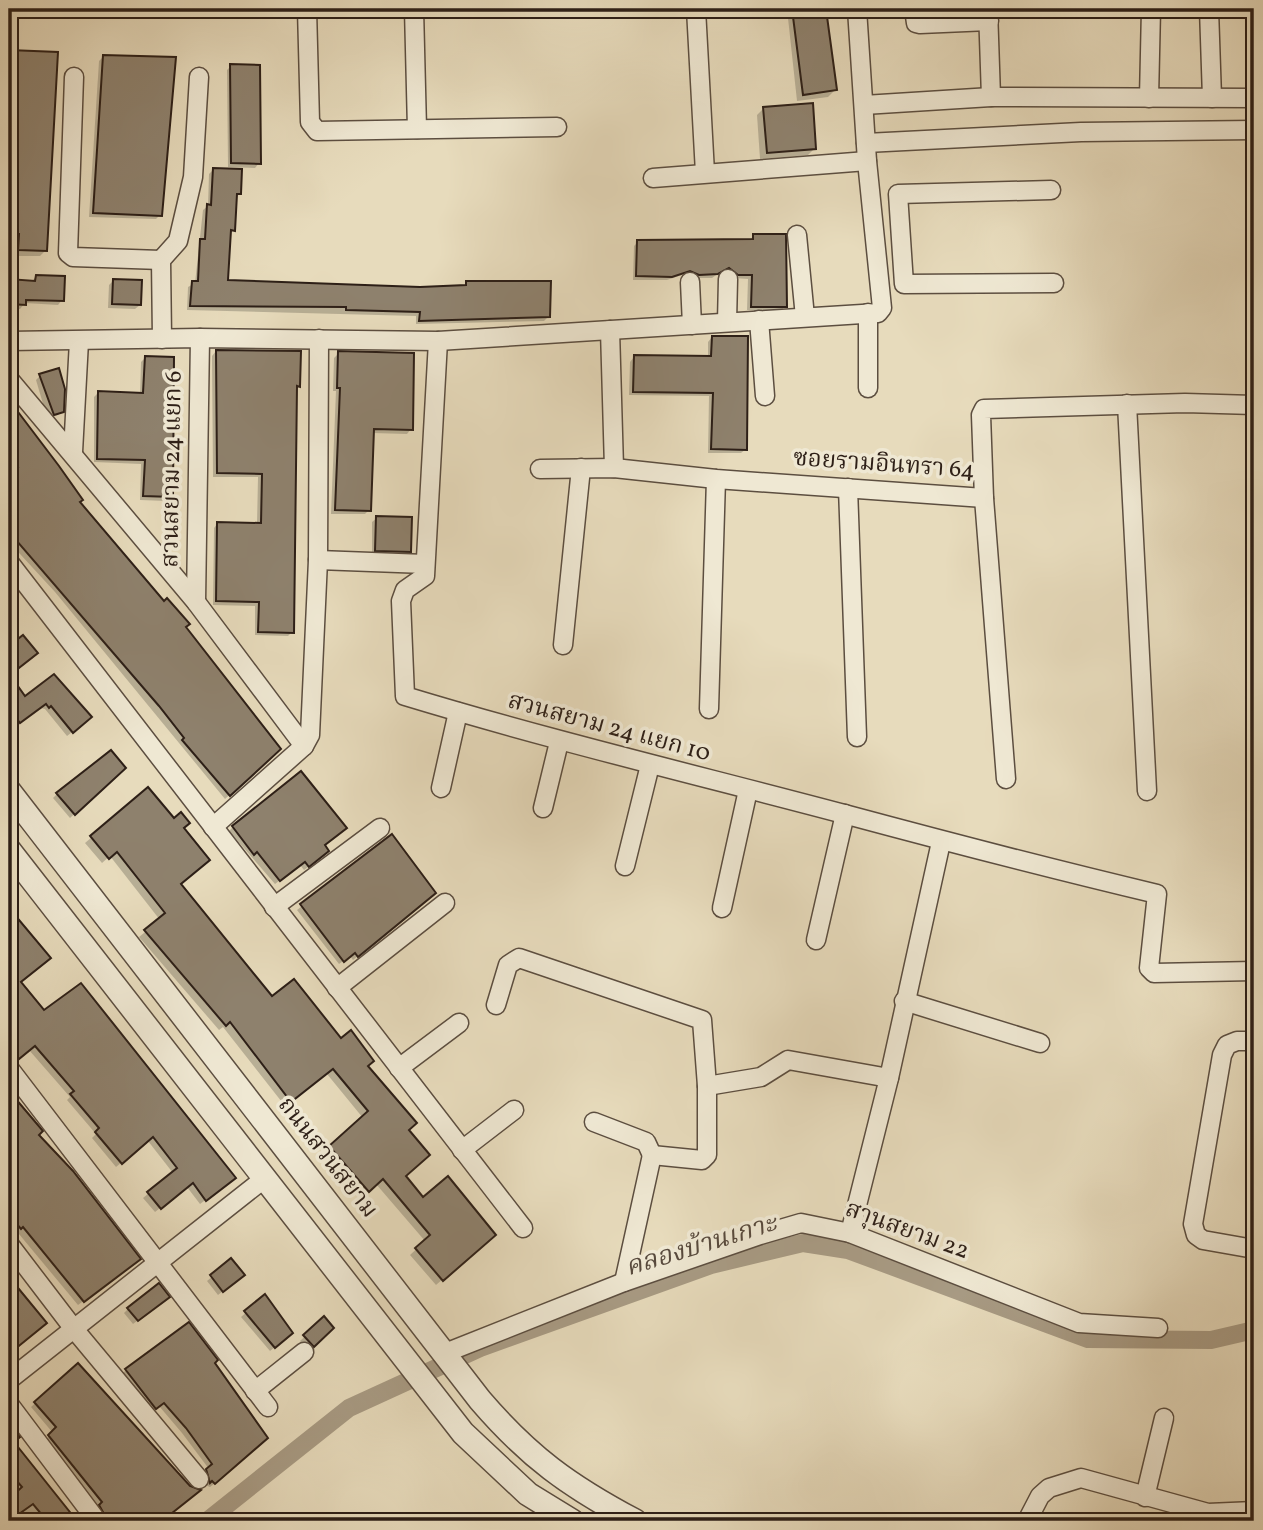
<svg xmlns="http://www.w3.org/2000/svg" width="1263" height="1530" viewBox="0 0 1263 1530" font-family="Vollkorn,'Noto Serif Thai',serif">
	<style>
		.shadow { fill: #0003 }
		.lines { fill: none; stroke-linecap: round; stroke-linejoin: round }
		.canal { stroke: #a89b84; stroke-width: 18 }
		.building { fill: #8e816d; stroke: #2d1f17; stroke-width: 2 }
		.minor-casing { stroke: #5c4e40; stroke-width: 21 }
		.tertiary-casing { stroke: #5c4e40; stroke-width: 26 }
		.minor { stroke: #efe8d3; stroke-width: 18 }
		.tertiary { stroke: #efe8d3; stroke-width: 23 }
		.labels { text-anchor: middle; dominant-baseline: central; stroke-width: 7; stroke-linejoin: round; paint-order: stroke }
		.street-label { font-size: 24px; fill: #2d1f17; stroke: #efe8d3 }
		.water-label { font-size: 26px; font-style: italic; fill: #584a3d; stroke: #efe8d3 }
	</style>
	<rect width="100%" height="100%" fill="#e7dbbc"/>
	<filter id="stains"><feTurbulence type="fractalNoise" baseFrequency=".00286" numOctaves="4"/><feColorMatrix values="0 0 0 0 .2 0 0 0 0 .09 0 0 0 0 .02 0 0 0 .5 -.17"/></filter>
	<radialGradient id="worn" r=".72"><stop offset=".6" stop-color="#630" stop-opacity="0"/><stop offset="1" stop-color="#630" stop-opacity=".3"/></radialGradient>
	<g class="shadow">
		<polygon points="787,9 824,9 835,90 828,97 797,101"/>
		<polygon points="9,46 17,47 46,250 40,256 9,256"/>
		<polygon points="103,57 174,59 164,182 160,215 156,219 89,217 99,61"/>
		<polygon points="231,66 259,163 255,168 228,167 227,70"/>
		<polygon points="764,108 815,148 808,155 760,159 757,115"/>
		<polygon points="213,170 239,193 235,198 233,230 229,234 227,281 420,289 462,287 467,283 548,317 544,321 416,324 416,316 187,310 188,287 195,283 203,210 208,206 209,174"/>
		<polygon points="754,235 785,306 781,311 747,310 748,279 734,278 722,271 712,278 694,278 685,274 667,280 633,280 634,246 638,242 750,240"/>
		<polygon points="36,277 62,300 58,305 25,303 20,309 9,308 9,281 31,282"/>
		<polygon points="113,281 140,305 135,309 108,308 109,285"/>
		<polygon points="712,337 746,449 741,453 708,453 709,396 629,395 630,362 634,357 708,358 708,342"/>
		<polygon points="216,351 298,386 296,388 292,632 288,636 255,635 255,606 213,605 214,528 218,523 257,524 258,477 213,477 212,356"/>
		<polygon points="339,353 411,429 407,434 372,433 369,510 365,514 331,514 336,391 333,391 334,358"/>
		<polygon points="145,358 171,497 167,501 140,500 141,464 94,462 94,397 98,393 140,395 141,362"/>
		<polygon points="40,376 62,411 58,415 49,418 46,414 36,380"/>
		<polygon points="9,402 58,467 78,502 184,627 279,749 225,799 55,592 9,542"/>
		<polygon points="377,518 409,551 405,556 372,554 372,522"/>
		<polygon points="9,676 25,699 53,676 85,722 67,736 45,709 40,708 14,726 9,719"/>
		<polygon points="123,768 70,818 53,798 57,794"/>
		<polygon points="148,789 182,829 179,884 272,999 341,1041 366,1067 407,1130 404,1177 423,1199 487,1241 436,1285 410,1255 425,1241 376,1184 362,1196 324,1153 363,1118 327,1074 285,1106 223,1027 219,1030 139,937 160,920 110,856 102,863 85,843"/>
		<polygon points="233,827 323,846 323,856 304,870 300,865 275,884 229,831"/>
		<polygon points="392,836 429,897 353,960 350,956 339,964 297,910"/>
		<polygon points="9,909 49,958 19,982 44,1013 228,1183 200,1204 187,1187 155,1212 143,1198 173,1173 148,1141 116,1167 92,1138 96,1134 67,1100 70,1097 29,1050 13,1063 9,1058"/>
		<polygon points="9,1092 41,1131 36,1135 134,1264 78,1305 9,1222"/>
		<polygon points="231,1261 238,1279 218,1295 207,1281"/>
		<polygon points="265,1296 286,1338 270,1351 241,1317"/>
		<polygon points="163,1301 133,1324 124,1313 128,1309"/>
		<polygon points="324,1319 332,1328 308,1350 300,1341"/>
		<polygon points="213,1363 237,1466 210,1487 205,1485 202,1475 209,1469 182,1433 159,1406 151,1412 122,1374 126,1370"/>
		<polygon points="77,1366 194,1494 161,1521 102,1521 96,1510 99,1507 45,1440 53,1433 31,1407"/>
		<polygon points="9,1425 18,1437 12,1443 75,1521 9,1521 9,1501 18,1493 9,1481"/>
	</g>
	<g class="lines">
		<polyline class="canal" points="207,1521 349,1408 480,1348 711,1265 803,1243 848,1250 1088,1339 1211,1340 1254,1330"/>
	</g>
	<g class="building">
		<polygon points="792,9 826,9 837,90 803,95"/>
		<polygon points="9,50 58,52 47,251 18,250 19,234 9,234"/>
		<polygon points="103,55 176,57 162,216 93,213"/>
		<polygon points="230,64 260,65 261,164 231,163"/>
		<polygon points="813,103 816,149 767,153 763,107"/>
		<polygon points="213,168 242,169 241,194 237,194 235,231 231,230 228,280 420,287 466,285 466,281 551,281 550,317 419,321 420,312 346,310 346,307 190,306 192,281 198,281 200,239 205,239 207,204 211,205"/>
		<polygon points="753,234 786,234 787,307 751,307 752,275 738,275 729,268 718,274 699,275 690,271 672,277 636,276 637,240 753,239"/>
		<polygon points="36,275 65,276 64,301 26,300 26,305 9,304 9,279 35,281"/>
		<polygon points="113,279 142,280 141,305 112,304"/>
		<polygon points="712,336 748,336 747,450 711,449 713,393 633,392 634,355 711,356"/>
		<polygon points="216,350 301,351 300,387 297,386 294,633 258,632 259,602 216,601 217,522 261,523 262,474 217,473"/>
		<polygon points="338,351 414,353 413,430 374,429 371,511 335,510 340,388 337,388"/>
		<polygon points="145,356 174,357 173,497 143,496 145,460 97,459 98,391 143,393"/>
		<polygon points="59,368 65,389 64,412 54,415 39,374"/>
		<polygon points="9,400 59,466 83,500 80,502 164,601 167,598 190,624 186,627 281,749 230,796 182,740 184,738 159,706 9,532 9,474 18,467 9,454"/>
		<polygon points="376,516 412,517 411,552 375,551"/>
		<polygon points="23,635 38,653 10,675 25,696 54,674 92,717 73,733 51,706 49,708 46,704 20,723 9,708 9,646"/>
		<polygon points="111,750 126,768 75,815 56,793"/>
		<polygon points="301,771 347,828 325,845 329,851 309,867 305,862 280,881 257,852 254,855 232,826"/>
		<polygon points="148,787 174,818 181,812 190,823 184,828 210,860 181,884 272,996 294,979 341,1038 351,1030 374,1061 368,1066 417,1123 409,1130 430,1155 406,1176 423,1197 448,1176 496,1235 443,1281 415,1248 430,1235 383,1179 369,1192 329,1146 368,1111 333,1069 291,1102 230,1022 226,1026 144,930 165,913 117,852 109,859 90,836"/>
		<polygon points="392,834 436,893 358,957 355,953 344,962 300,904"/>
		<polygon points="9,908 51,958 21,982 44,1010 81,983 236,1178 206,1201 193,1183 161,1209 147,1192 177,1168 153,1137 122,1164 95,1132 99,1128 70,1094 74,1091 35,1046 19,1059 9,1047"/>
		<polygon points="9,1091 43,1131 39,1135 73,1171 141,1259 84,1302 23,1227 21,1229 9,1215"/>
		<polygon points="231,1258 245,1275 223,1292 210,1275"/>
		<polygon points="9,1277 47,1323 9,1354"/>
		<polygon points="159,1283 170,1297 138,1321 127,1308"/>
		<polygon points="265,1294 293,1333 275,1348 244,1311"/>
		<polygon points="324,1316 334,1328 314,1347 303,1335"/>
		<polygon points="189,1322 218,1360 215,1363 268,1438 215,1484 212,1481 210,1483 206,1469 212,1464 186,1428 164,1403 156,1409 125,1369"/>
		<polygon points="78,1363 190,1486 201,1490 162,1521 108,1521 99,1505 102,1502 48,1435 56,1427 34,1402"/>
		<polygon points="9,1423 20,1437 14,1442 77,1521 47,1521 33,1504 9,1521 9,1499 22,1487 9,1472"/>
	</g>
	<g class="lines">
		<defs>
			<g id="minor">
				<polyline points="307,9 310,122 317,131 557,127"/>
				<polyline points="414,9 417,129"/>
				<polyline points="696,9 705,173"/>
				<polyline points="914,9 916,23 920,24 989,21"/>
				<polyline points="988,9 991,97"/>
				<polyline points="1209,9 1212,98"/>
				<polyline points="74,77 68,253 73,257 161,260"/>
				<polyline points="1149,98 1151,9"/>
				<polyline points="864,105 991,97 1254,98"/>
				<polyline points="866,143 1081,132 1254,130"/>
				<polyline points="653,178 867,161"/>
				<polyline points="1051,190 898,194 904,284 1054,283"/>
				<polyline points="797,235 805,317"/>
				<polyline points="690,282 692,325"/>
				<polyline points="868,313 868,388"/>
				<polyline points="759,320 765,396"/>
				<polyline points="727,322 728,279"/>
				<polyline points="610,330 614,468"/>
				<polyline points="162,339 161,260 178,241 193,177 199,77"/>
				<polyline points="9,341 200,338 438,341 878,313 882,308 867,161 857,9"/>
				<path d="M438 341 425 576 405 590 401 601 405 696C550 740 697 775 844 814 948 842 1052 869 1157 894L1149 968 1154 973 1254 971"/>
				<polyline points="9,379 196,602 304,746"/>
				<polyline points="1127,404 1147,791"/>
				<polyline points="73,452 79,341"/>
				<polyline points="540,469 614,468 716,479 984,498"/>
				<polyline points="848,488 857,737"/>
				<polyline points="318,560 425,564"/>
				<polyline points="9,562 523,1228"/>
				<polyline points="196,602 200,338"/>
				<polyline points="563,645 581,468"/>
				<polyline points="709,709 716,479"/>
				<polyline points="1006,779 984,498 981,415 984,409 1185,403 1254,405"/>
				<polyline points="441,788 458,712"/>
				<polyline points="543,808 559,742"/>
				<polyline points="213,827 304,746 310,735 318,560 319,339"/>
				<polyline points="625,866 650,765"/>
				<polyline points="274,907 380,828"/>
				<polyline points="722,908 748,790"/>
				<polyline points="816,940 845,814"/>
				<polyline points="337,988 445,903"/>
				<polyline points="904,1001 1040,1043"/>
				<polyline points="496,1005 508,965 519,958 702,1020 707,1086 707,1155 702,1160 652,1155"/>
				<polyline points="1254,1041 1237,1041 1227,1045 1222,1055 1193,1224 1196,1235 1203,1240 1254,1249"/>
				<polyline points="9,1068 268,1407"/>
				<polyline points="399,1068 459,1023"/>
				<polyline points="707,1086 761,1077 788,1060 889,1078"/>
				<polyline points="594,1122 646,1142 652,1155"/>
				<polyline points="462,1150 514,1110"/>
				<polyline points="850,1233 889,1078 941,842"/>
				<polyline points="9,1244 74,1329 199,1479"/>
				<polyline points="624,1282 652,1155"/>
				<polyline points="445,1353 624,1282 760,1235 801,1223 850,1233 1079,1323 1158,1328"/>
				<polyline points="9,1380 265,1178"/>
				<polyline points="255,1391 304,1352"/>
				<polyline points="9,1404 97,1521"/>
				<polyline points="1145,1497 1164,1418"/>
				<polyline points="1027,1521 1040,1496 1049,1488 1081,1478 1208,1513 1254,1511"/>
			</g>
			<g id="tertiary">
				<path d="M9 791 480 1400C529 1457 569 1486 635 1521"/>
				<polyline points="9,850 463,1433 528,1494 572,1521"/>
			</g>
		</defs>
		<use href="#minor" class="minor-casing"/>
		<use href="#tertiary" class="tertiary-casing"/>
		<use href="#minor" class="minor"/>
		<use href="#tertiary" class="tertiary"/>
	</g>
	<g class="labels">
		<g class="street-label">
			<text transform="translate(884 465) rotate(4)">ซอยรามอินทรา 64</text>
			<text transform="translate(173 469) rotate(-89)">สวนสยาม 24 แยก 6</text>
			<text transform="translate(609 728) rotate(15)">สวนสยาม 24 แยก 10</text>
			<text transform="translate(327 1158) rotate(52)">ถนนสวนสยาม</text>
			<text transform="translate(907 1231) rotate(20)">สาุนสยาม 22</text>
		</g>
		<g class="water-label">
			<text transform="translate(701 1246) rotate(-17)">คลองบ้านเกาะ</text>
		</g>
	</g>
	<rect width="1263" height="1530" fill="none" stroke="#e7dbbc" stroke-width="35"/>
	<rect x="10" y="10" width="1242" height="1509" fill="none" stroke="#2d1f17" stroke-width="3.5"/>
	<rect x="18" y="18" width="1228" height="1495" fill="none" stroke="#2d1f17" stroke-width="2"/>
	<rect width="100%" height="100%" filter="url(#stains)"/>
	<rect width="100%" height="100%" fill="url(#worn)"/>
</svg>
